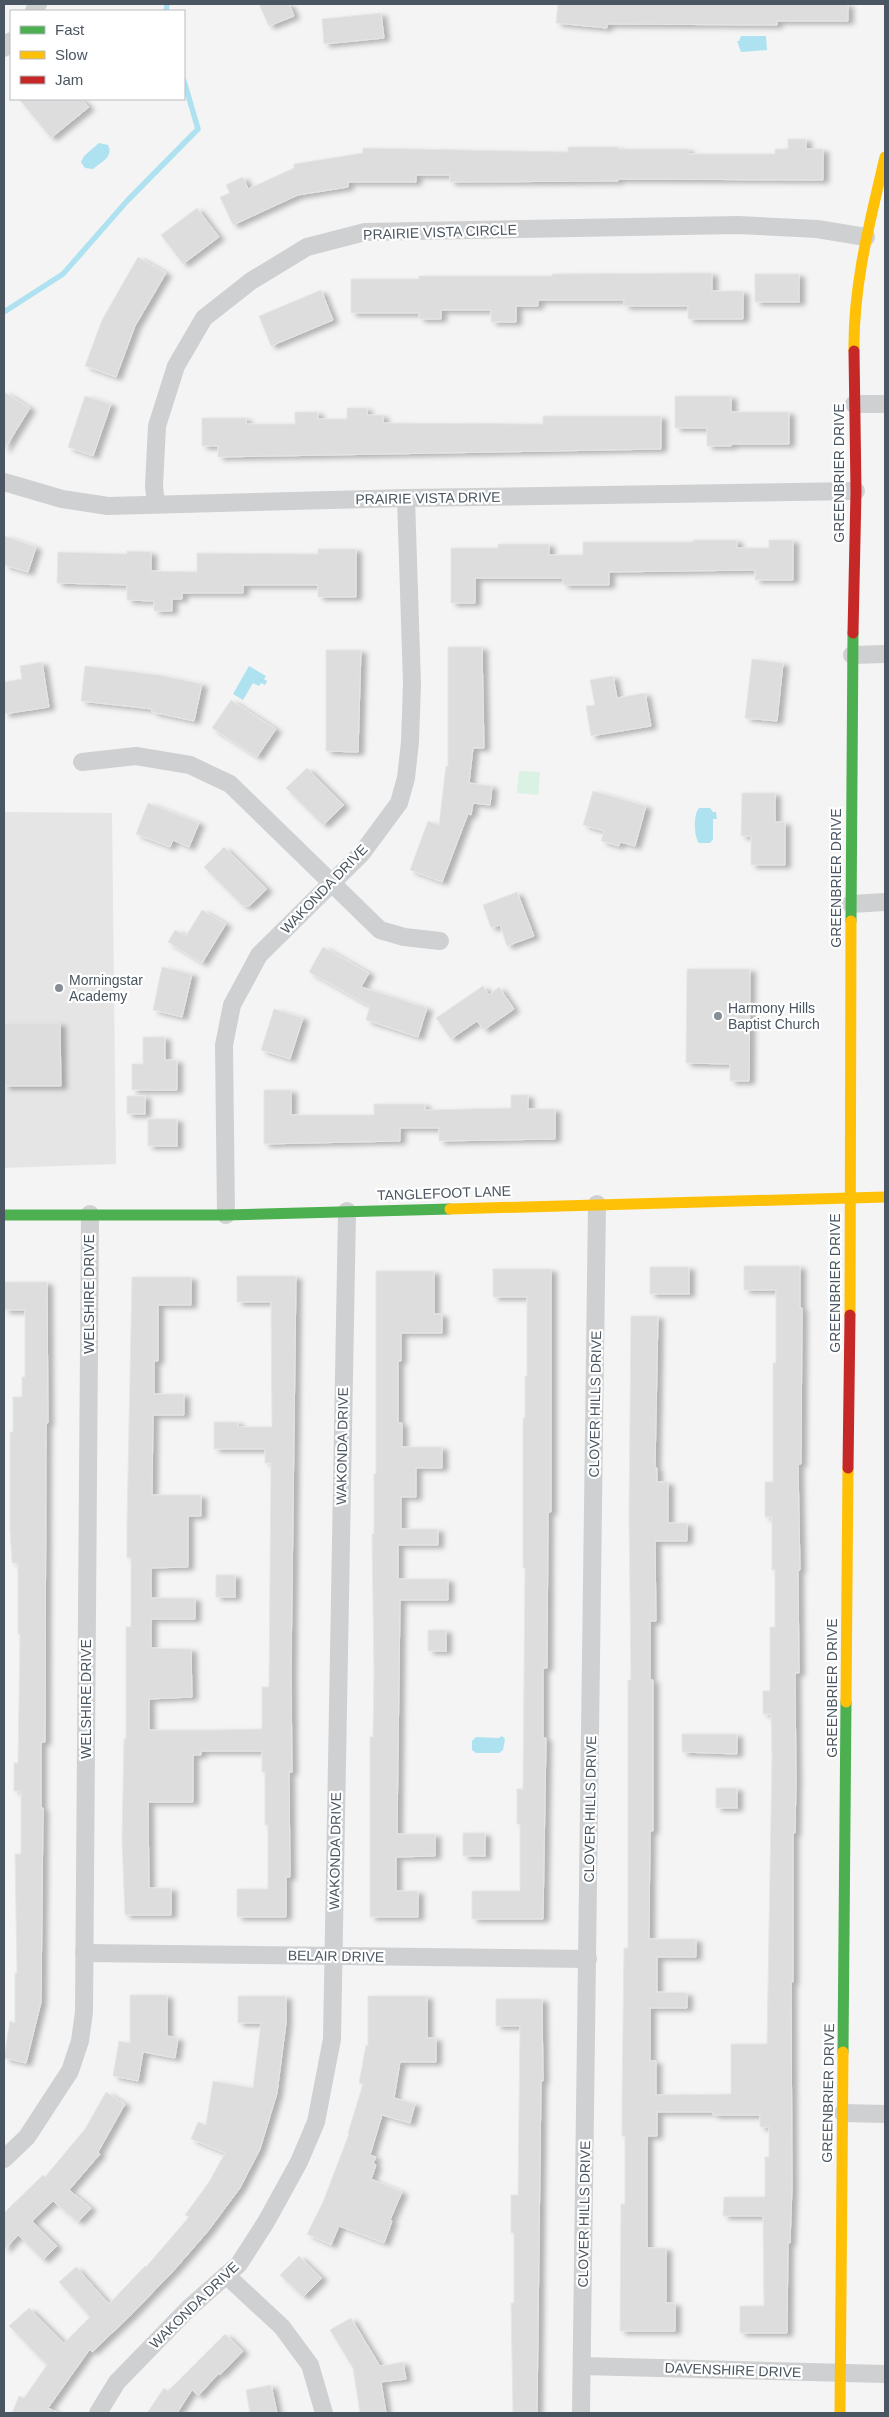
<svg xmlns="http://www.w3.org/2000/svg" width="889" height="2417" viewBox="0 0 889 2417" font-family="Arial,sans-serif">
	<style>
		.education { fill: #e6e5e6 }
		.green { fill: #d9f2e3 }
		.water { fill: #aee2f0 }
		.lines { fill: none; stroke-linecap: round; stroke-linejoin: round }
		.stream { stroke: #aee2f0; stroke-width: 5.5 }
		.building { fill: #ddddde; stroke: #e5e6e7; filter: url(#shadow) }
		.street { stroke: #ced0d2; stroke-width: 18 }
		.fast { stroke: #4caf50; stroke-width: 11 }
		.slow { stroke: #ffc107; stroke-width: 11 }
		.jam { stroke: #c62828; stroke-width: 11 }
		.poi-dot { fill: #868d94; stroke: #fff; stroke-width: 2 }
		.labels { text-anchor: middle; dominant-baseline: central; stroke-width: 4.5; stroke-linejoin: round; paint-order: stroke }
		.street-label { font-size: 14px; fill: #4a5661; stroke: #fff }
		.poi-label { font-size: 14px; fill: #4a5661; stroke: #fff; text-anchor: start }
	</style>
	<defs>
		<filter id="shadow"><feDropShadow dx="5.5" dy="3" stdDeviation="2.5" flood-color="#0004"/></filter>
	</defs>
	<rect width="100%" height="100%" fill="#f4f4f4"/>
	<polygon class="education" points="4,812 112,813 116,1164 4,1168"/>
	<polygon class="green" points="519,771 540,772 538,795 517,793"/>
	<g class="water">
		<polygon points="741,36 766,36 767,50 741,52 737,41 739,41"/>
		<path d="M99 143 108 145C114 157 101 162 93 169L85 168 81 162 84 156Z"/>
		<polygon points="249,666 266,676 264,679 267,681 265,685 261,683 259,686 253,683 243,700 233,694"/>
		<path d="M699 808H710L713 812H716L717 819H713V839L710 843H699C694 837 693 814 699 808Z"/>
		<polygon points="502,1736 505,1739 503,1750 499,1753 476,1753 472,1750 472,1741 476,1737 499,1738"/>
	</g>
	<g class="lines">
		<g class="stream">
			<polyline points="166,11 167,4"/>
			<polyline points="4,312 63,274 127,201 198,129 184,81"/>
		</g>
	</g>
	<g class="building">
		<polygon points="259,4 289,4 294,16 269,26"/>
		<polygon points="558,4 848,4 848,21 777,21 777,25 607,24 607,28 556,23"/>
		<polygon points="381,13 384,38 324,44 322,19"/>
		<polygon points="19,99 81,99 89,107 51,138"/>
		<polygon points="788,139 806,139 806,149 823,149 823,180 618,179 618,181 450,182 450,175 416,175 416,182 348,182 348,187 298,195 233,225 220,197 230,193 226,185 243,177 248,189 294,168 294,164 363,153 363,148 568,152 568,147 618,147 618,149 688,149 688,154 775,154 775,149 788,149"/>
		<polygon points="197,208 219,237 183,264 161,235"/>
		<polygon points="138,257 166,273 135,326 116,377 85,366 102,320"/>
		<polygon points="688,273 712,273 712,291 743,291 743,319 688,319 688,306 624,306 624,300 538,300 538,306 516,306 516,322 491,322 491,310 441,310 441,319 419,319 419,313 351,313 351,279 419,279 419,276 552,276 552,274"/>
		<rect x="755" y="274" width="44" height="28"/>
		<polygon points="321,290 333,320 271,346 259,316"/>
		<polygon points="4,392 30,408 4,450"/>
		<polygon points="85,396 111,404 93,456 68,447"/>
		<polygon points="675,396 731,396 731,412 789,412 789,444 731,444 731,446 707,446 707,428 675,428"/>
		<polygon points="347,408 367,408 367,415 383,415 383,423 543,424 543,416 661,416 661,449 218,457 218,446 202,446 202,418 246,418 246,424 295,424 295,412 318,412 318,419 347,419"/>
		<polygon points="4,536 36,547 28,572 4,565"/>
		<polygon points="693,540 737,540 737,548 769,548 769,540 793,540 793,580 755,580 755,570 609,572 609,585 563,585 563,578 475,578 475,603 451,603 451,548 498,548 498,544 549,544 549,555 583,555 583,542 693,542"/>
		<polygon points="318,549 356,549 356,597 318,597 318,585 243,585 243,593 182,593 182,599 172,599 172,611 154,611 154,601 127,600 127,585 57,583 58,552 127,554 127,551 151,552 151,571 197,572 197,553 318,554"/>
		<polygon points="448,647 482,647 484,748 473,748 469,783 492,786 490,805 473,803 471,815 468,814 442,882 410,870 428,821 439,825 446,766 448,766"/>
		<polygon points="326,650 361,650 358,752 326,751"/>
		<polygon points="752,659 783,663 777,721 745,718"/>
		<polygon points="42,662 49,707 4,714 4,682 22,679 20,666"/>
		<polygon points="85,666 159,675 202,684 194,721 152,712 152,709 81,701"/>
		<polygon points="613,676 617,698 645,693 651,726 591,736 586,706 595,705 590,680"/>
		<polygon points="231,700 276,729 257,757 212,728"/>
		<polygon points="307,768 344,805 323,825 286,788"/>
		<polygon points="593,791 646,806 635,846 620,842 619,846 601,841 604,831 583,825"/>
		<polygon points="742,793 775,793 775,822 785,822 785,865 751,865 751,836 741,836"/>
		<polygon points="148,803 199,823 189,847 173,840 170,847 136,834"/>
		<polygon points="224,847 267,889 249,906 243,906 204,867"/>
		<polygon points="517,892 534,936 507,946 500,925 491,928 483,905"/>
		<polygon points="202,910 226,924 202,963 168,942 175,930 186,936"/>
		<polygon points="323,947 369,973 361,987 427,1008 418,1037 366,1020 370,1006 309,972"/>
		<polygon points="162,967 192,974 182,1017 153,1010"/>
		<polygon points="687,969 750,969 749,1081 730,1081 730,1064 686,1063"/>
		<polygon points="483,986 489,995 499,987 514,1009 484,1030 477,1021 451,1039 436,1018"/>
		<polygon points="274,1009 303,1018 290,1059 261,1050"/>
		<polygon points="4,1023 60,1023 61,1086 4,1086"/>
		<polygon points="143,1037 165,1037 165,1060 177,1060 177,1090 132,1090 132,1064 143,1064"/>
		<polygon points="264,1090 291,1090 291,1115 374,1115 374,1104 425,1104 425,1110 511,1108 511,1095 528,1095 528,1109 555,1109 555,1139 439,1141 439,1128 400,1128 400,1141 264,1144"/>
		<rect x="127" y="1096" width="18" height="18"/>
		<rect x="148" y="1119" width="29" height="27"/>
		<polygon points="744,1266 800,1266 800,1308 802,1308 801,1464 798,1464 800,1570 798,1570 799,1673 795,1673 796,1781 795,1833 793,1833 793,1982 791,1982 792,2187 790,2243 788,2243 787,2333 740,2333 740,2306 764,2306 763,2216 723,2216 724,2197 765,2197 765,2157 769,2157 769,2127 760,2127 760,2115 713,2115 713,2112 657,2112 657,2136 647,2136 647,2248 666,2248 666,2303 675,2303 675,2331 620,2331 621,2204 625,2204 625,2136 622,2136 622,2102 624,1948 628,1948 628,1680 631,1680 629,1514 631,1316 658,1316 655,1468 657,1468 657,1482 668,1482 668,1523 687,1523 687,1541 655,1541 656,1621 650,1621 650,1680 653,1680 653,1831 650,1831 649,1939 696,1939 696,1957 657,1957 657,1992 687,1993 687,2008 650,2008 650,2061 656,2061 656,2095 731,2094 731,2044 767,2044 772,1758 771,1714 763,1714 763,1691 770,1691 770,1627 775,1627 775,1570 772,1570 772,1517 765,1517 765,1482 773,1482 773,1363 776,1363 776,1290 744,1290"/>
		<rect x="650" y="1267" width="39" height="27"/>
		<polygon points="493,1269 551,1269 551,1512 548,1512 547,1668 543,1668 543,1738 546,1738 543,1919 472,1919 472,1891 520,1891 520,1824 517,1824 517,1789 523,1789 525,1568 523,1568 523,1418 525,1418 525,1376 527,1376 527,1297 493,1297"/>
		<polygon points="376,1271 434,1271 434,1314 442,1314 442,1333 401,1333 401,1361 398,1361 398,1423 402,1423 402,1447 442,1447 442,1468 416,1468 416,1497 401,1497 401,1529 438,1529 438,1545 398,1545 398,1579 448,1579 448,1600 400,1600 397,1834 435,1834 435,1856 396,1857 396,1891 418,1891 418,1917 370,1917 370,1737 373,1737 374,1673 372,1534 374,1534 374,1474 376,1474"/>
		<polygon points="237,1276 296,1276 291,1671 292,1772 289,1772 290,1877 286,1877 286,1917 237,1917 237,1889 268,1889 268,1825 265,1825 265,1772 262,1772 262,1751 201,1751 201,1755 193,1755 193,1802 148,1802 149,1888 171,1888 171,1915 125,1915 122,1840 124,1739 126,1739 126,1627 131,1627 131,1558 127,1558 127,1524 132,1277 191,1277 191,1305 158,1305 158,1361 154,1361 154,1394 184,1394 184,1415 153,1415 152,1495 201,1495 201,1516 188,1516 188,1567 151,1568 151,1598 195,1598 195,1619 151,1619 151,1648 191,1649 192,1697 149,1699 149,1730 213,1730 262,1729 262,1687 269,1687 271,1463 265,1463 265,1449 214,1449 214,1422 238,1422 238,1427 272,1427 271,1302 237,1302"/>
		<polygon points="4,1282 47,1282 48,1423 46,1423 45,1742 41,1742 41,1808 43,1808 41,2002 26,2063 4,2058 10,2021 15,2023 15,1973 17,1973 15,1854 21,1854 21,1791 14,1791 14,1763 18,1763 20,1634 18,1634 18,1563 12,1563 10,1529 10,1432 13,1432 13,1397 22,1397 22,1377 25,1377 25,1310 4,1310"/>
		<rect x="216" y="1575" width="19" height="22"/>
		<rect x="428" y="1630" width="18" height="21"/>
		<polygon points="682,1734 737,1734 737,1754 682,1752"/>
		<rect x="716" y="1788" width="21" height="20"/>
		<rect x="463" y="1833" width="22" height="23"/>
		<polygon points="130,1995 167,1995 167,2036 178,2038 175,2058 143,2052 138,2081 113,2076 119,2041 130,2043"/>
		<polygon points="238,1996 286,1996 286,2023 277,2093 260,2149 240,2188 208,2231 176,2268 132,2314 92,2352 90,2349 48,2408 59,2413 12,2413 19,2396 24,2398 47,2365 9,2326 29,2308 64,2343 90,2317 59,2282 76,2267 109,2304 145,2266 146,2267 189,2217 185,2215 209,2182 225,2153 191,2139 198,2122 206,2125 213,2081 253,2088 261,2023 238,2023"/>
		<polygon points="368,1996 427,1996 427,2038 436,2038 436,2062 400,2062 394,2098 415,2104 410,2123 382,2115 370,2155 376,2157 373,2163 376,2165 371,2179 402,2192 390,2220 392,2221 384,2243 339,2226 331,2245 307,2234 323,2202 349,2134 348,2133 363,2084 359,2083 366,2045 368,2046"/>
		<polygon points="496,1999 542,1999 543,2081 541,2081 537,2413 513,2413 511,2303 514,2303 514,2233 511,2233 511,2195 518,2195 520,2026 496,2026"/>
		<polygon points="106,2092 125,2104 98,2152 100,2154 69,2190 91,2208 78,2222 53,2201 32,2221 57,2246 43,2260 18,2235 4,2250 4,2213 43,2175 45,2177 85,2129"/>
		<polygon points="299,2256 322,2278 303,2297 280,2275"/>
		<polygon points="351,2318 380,2366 403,2362 406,2379 381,2382 386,2413 360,2413 353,2368 330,2330"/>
		<polygon points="225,2334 243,2351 220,2375 219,2373 198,2396 192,2390 177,2413 147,2413 164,2388 168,2391"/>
		<polygon points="271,2385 277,2413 250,2413 246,2390"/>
	</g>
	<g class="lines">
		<g class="street">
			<polyline points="34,11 38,4"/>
			<polyline points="4,48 11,41"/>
			<polyline points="854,404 885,404"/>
			<polyline points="4,482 62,499 108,506 406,498 856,491"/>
			<polyline points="156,504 154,486 157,426 176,366 204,318 251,281 307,247 365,232 738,225 817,229 866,237"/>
			<polyline points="852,655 885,654"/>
			<polyline points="82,762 136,756 190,765 230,784 380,930 404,937 440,941"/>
			<polyline points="851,904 885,902"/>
			<polyline points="226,1215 224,1045 232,1005 259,955 362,853 399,803 406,778 410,742 412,684 406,498"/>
			<polyline points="84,1953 588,1959"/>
			<polyline points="843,2113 885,2114"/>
			<polyline points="4,2159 27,2137 70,2071 80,2041 84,2012 90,1214"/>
			<polyline points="226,2275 282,2327 310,2365 324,2413"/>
			<polyline points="582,2366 885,2374"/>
			<polyline points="98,2413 117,2382 189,2308 239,2264 266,2222 299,2162 316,2122 332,2039 347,1211"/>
			<polyline points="581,2413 597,1204"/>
		</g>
		<g class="fast">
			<polyline points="851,921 853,633"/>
			<polyline points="4,1215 226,1215 450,1209"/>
			<polyline points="843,2052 846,1702"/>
		</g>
		<g class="slow">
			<path d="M854 351C853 285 870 221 885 157"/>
			<polyline points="450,1209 885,1197"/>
			<polyline points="850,1315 851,921"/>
			<polyline points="846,1702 848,1468"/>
			<polyline points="840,2413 843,2052"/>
		</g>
		<g class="jam">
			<polyline points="853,633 856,491 854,351"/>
			<polyline points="848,1468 850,1315"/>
		</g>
	</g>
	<g class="poi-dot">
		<circle cx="59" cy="988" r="5"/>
		<circle cx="718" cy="1016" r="5"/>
	</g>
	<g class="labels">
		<g class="street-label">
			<text transform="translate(440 232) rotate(-2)">PRAIRIE VISTA CIRCLE</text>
			<text transform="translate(839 473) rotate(-90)">GREENBRIER DRIVE</text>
			<text transform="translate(428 498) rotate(-1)">PRAIRIE VISTA DRIVE</text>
			<text transform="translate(836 878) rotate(-90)">GREENBRIER DRIVE</text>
			<text transform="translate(324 889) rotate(-46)">WAKONDA DRIVE</text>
			<text transform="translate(444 1193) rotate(-2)">TANGLEFOOT LANE</text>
			<text transform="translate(835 1283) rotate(-90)">GREENBRIER DRIVE</text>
			<text transform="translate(89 1294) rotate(-90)">WELSHIRE DRIVE</text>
			<text transform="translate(595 1404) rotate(-89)">CLOVER HILLS DRIVE</text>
			<text transform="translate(342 1446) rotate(-89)">WAKONDA DRIVE</text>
			<text transform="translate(832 1688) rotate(-90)">GREENBRIER DRIVE</text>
			<text transform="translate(86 1699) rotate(-90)">WELSHIRE DRIVE</text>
			<text transform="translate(590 1809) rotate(-89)">CLOVER HILLS DRIVE</text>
			<text transform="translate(335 1851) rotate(-89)">WAKONDA DRIVE</text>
			<text transform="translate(336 1956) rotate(1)">BELAIR DRIVE</text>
			<text transform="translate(828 2093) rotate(-89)">GREENBRIER DRIVE</text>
			<text transform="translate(584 2214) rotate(-89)">CLOVER HILLS DRIVE</text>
			<text transform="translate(194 2305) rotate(-44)">WAKONDA DRIVE</text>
			<text transform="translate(733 2370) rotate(2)">DAVENSHIRE DRIVE</text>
		</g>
		<g class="poi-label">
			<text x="69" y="980">Morningstar<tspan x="69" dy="16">Academy</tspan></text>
			<text x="728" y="1008">Harmony Hills<tspan x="728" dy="16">Baptist Church</tspan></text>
		</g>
	</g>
	<rect width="889" height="2417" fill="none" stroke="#4a5661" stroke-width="10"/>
	<rect x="10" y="10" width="175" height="90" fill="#ffffff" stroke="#b7bbc0"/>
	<rect x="20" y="26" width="25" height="8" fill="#4caf50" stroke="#b7bbc0"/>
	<text x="55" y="35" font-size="15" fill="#4a5661">Fast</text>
	<rect x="20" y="51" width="25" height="8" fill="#ffc107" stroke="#b7bbc0"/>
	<text x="55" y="60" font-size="15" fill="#4a5661">Slow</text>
	<rect x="20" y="76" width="25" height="8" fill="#c62828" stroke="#b7bbc0"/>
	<text x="55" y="85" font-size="15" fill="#4a5661">Jam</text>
</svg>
